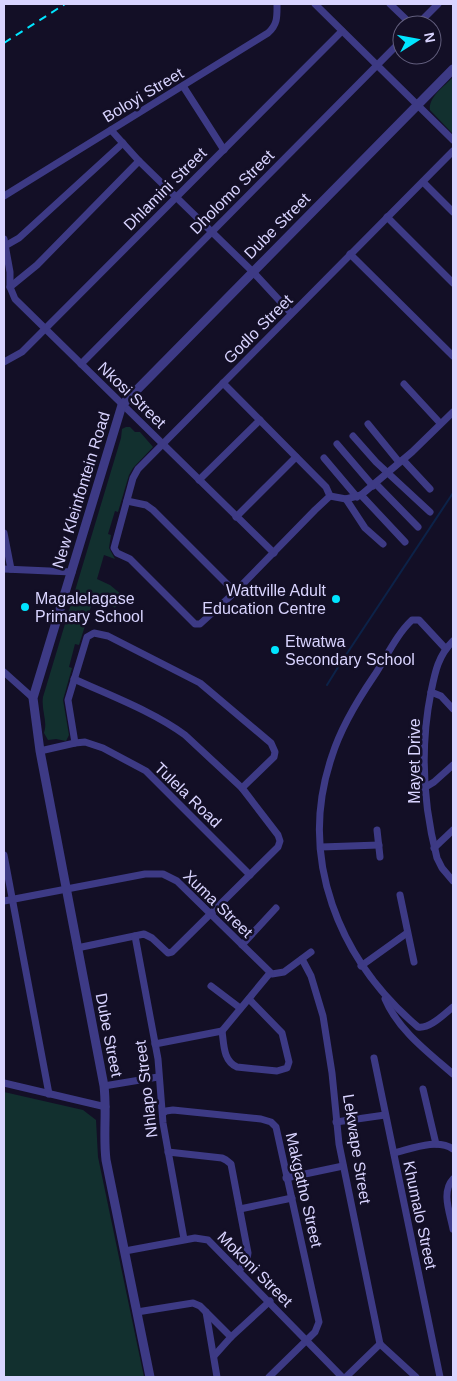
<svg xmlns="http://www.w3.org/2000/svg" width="457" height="1381" viewBox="0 0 457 1381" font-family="Arial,sans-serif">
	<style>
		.green { fill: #12302f }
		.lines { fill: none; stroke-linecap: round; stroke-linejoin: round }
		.stream { stroke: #0c2248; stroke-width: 2 }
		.minor { stroke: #3d3a85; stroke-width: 7 }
		.tertiary { stroke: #3d3a85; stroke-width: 9 }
		.rail { stroke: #00e5ff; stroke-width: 2; stroke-dasharray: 8 6; stroke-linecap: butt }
		.poi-dot { fill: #00e5ff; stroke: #130f26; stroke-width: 2 }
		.labels { text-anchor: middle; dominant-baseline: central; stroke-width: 5; stroke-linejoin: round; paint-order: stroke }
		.street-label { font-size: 16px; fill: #d9d4ff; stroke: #130f26 }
		.poi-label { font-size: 16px; fill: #d9d4ff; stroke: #130f26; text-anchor: start }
	</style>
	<rect width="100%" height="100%" fill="#130f26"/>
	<g class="green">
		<path d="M453 77V134L430 110C428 97 445 86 453 77Z"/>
		<path d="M126 427H130L135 432H140L153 447 133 468 129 475 118 512 115 511 108 534 111 535 109 548 115 559 104 555 97 579 110 585 122 595 115 608 108 603 93 600 79 645 75 644 69 667 72 668 63 700 69 735 66 741 56 739 48 740 44 733C48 721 41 710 43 697L121 438 122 429Z"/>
		<polygon points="4,1092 83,1110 96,1120 98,1157 144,1377 4,1377"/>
	</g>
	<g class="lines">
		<polyline class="stream" points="327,685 340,664 453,493"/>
		<g class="minor">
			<polyline points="315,4 453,140"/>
			<polyline points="390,4 412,25"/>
			<polyline points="417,25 438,4"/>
			<polyline points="183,86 224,150"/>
			<polyline points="111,130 139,161 253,272 291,313"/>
			<polyline points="423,182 453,212"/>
			<path d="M4 196 268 33C278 24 277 16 277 4"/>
			<polyline points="387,217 453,283"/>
			<polyline points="4,239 10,272 10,287 15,299 274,553"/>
			<polyline points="5,246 19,238 123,143"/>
			<polyline points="350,254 453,356"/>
			<polyline points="10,287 37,265 139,161"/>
			<polyline points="4,362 22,352 342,31"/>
			<polyline points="81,364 402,40"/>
			<polyline points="223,383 326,487 330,496"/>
			<polyline points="404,384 440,423"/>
			<polyline points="368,424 399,462"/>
			<polyline points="353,436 376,462 430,512"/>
			<polyline points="337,444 373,486"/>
			<polyline points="324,458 357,497"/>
			<polyline points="403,460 430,489"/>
			<polyline points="199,480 260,420"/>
			<polyline points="376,484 418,527"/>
			<polyline points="361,495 405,542"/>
			<polyline points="330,496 315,510 235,592 200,624 195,624 130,559 117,553 114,548 133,478 138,469 453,151"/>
			<polyline points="330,496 346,499 361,495 412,452 453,412"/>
			<polyline points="346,499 365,528 383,544"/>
			<polyline points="127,501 146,505 153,510 235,592"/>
			<polyline points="236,517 296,457"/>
			<polyline points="4,533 11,569"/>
			<polyline points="4,569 72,572"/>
			<path d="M453 641C438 656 435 672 431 692 420 747 423 804 437 858L442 868 453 881"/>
			<path d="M445 648 419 620H412C396 635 386 658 374 676 357 701 341 727 332 756 297 858 339 960 418 1027 430 1029 444 1014 453 1007"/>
			<polyline points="4,672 33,698"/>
			<path d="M74 679C111 696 152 711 185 735L242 788 278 835 280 841 278 847 172 952 168 953 152 938 144 934 77 948"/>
			<polyline points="431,692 441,696 453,709"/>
			<polyline points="75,743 68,700 87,637 94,633 108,636 200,683 271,743 275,752 274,757 242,788"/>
			<polyline points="40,751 75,743 85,742 103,748 146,771 250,875"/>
			<polyline points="424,788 434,782 453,765"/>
			<polyline points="377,830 380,857"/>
			<polyline points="321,847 379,845"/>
			<polyline points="434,848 453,830"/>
			<polyline points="4,855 49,1094"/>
			<polyline points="400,895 414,962"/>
			<polyline points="4,901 145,874 163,874 177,881 272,974 284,972 311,952"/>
			<polyline points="135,936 158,1059 163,1123 184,1239"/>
			<polyline points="242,945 276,908"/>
			<polyline points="302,959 311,976 323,1016 332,1073 339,1144 380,1344"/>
			<polyline points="361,966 407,933"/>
			<polyline points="211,986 240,1008"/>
			<path d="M385 999C398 1030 429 1053 453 1074"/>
			<path d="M222 1031C224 1044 223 1061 237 1067L277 1071 287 1068 289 1062 282 1033 249 999"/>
			<polyline points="155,1044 222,1031 270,973"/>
			<polyline points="374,1058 440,1377"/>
			<polyline points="4,1083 106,1107"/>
			<polyline points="104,1086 158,1077"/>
			<polyline points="423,1089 436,1144"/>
			<polyline points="163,1113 166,1111 173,1110 261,1119 271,1122 276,1127 319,1322 315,1332 269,1377"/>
			<polyline points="336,1122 385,1115"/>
			<polyline points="168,1152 222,1158 226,1160 231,1164 248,1253 247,1259 239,1271"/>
			<path d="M394 1153C411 1149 437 1138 453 1149"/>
			<polyline points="286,1178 343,1166"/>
			<path d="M453 1179C441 1192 450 1213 453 1229"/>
			<polyline points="240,1209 292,1198"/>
			<polyline points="125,1251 195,1238 208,1240 342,1377"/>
			<polyline points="137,1312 193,1303 200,1306 231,1337"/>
			<polyline points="206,1312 217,1377"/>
			<polyline points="380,1344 416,1377"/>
			<polyline points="214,1356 231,1337 270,1301"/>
			<polyline points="346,1377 380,1344"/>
		</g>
		<path class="tertiary" d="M150 1377 106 1160C103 1135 107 1111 104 1086L40 751 33 698 122 405 453 69"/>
		<polyline class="rail" points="4,43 65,4"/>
	</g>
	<g class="poi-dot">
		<circle cx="336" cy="599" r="5"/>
		<circle cx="25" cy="607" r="5"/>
		<circle cx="275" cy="650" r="5"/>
	</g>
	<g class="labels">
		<g class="street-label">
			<text transform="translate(143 95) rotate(-31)">Boloyi Street</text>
			<text transform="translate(165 189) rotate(-45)">Dhlamini Street</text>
			<text transform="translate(232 192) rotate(-45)">Dholomo Street</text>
			<text transform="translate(277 226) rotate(-45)">Dube Street</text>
			<text transform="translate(258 329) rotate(-45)">Godlo Street</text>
			<text transform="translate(132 395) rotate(44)">Nkosi Street</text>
			<text transform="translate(81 490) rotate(-73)">New Kleinfontein Road</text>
			<text transform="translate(414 761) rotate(-90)">Mayet Drive</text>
			<text transform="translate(188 795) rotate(44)">Tulela Road</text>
			<text transform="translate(218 904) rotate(44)">Xuma Street</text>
			<text transform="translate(109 1035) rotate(79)">Dube Street</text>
			<text transform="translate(146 1089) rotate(-97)">Nhlapo Street</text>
			<text transform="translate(357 1149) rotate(81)">Lekwape Street</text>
			<text transform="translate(304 1190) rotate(77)">Makgatho Street</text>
			<text transform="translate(420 1215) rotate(78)">Khumalo Street</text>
			<text transform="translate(255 1269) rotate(45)">Mokoni Street</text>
		</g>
		<g class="poi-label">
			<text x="326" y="590" text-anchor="end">Wattville Adult<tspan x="326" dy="18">Education Centre</tspan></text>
			<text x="35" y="598">Magalelagase<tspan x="35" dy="18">Primary School</tspan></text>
			<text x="285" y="641">Etwatwa<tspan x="285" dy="18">Secondary School</tspan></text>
		</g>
	</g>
	<rect width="457" height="1381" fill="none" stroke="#d9d4ff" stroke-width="10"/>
	<g transform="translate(417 40) rotate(79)"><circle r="24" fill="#130f26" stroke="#625e7d"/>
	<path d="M0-4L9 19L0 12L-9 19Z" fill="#00e5ff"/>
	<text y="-8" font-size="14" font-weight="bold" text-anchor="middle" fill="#d9d4ff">N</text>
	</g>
</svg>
